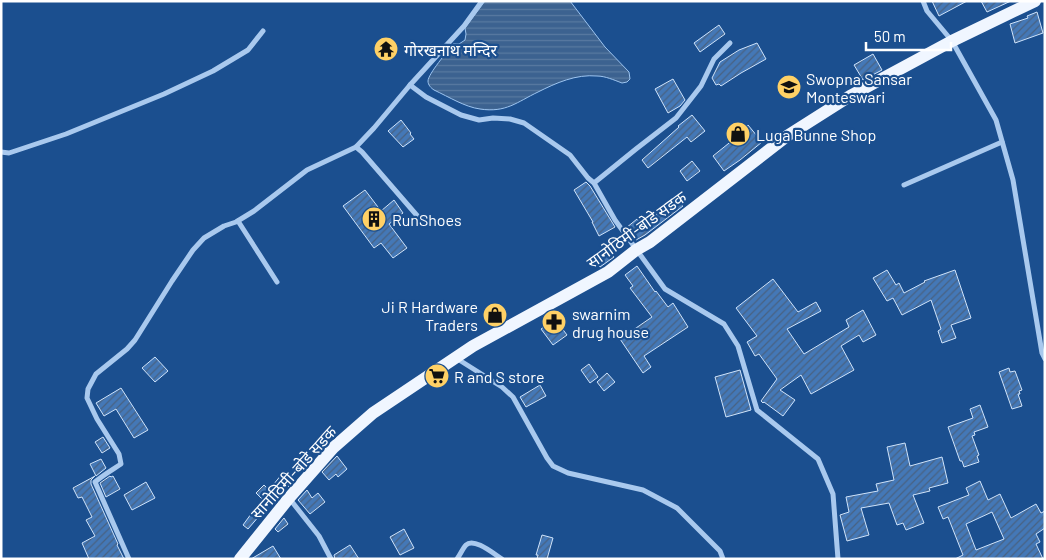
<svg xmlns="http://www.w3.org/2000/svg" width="1046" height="560" viewBox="0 0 1046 560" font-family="Barlow,'Noto Sans Devanagari',sans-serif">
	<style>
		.water { fill: url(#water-rules); stroke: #9cc4f0 }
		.building { fill: url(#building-hatch); stroke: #cfe3fa; fill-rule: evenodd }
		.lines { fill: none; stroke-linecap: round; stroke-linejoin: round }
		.street { stroke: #a9c9ee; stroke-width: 5 }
		.primary { stroke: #f0f6ff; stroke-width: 12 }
		.labels { text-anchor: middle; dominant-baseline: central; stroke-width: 4.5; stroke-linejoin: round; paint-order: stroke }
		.poi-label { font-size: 16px; fill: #fff; stroke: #1b4f8f; text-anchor: start }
		.street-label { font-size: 16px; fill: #fff; stroke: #1b4f8f }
	</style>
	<defs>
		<pattern id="water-rules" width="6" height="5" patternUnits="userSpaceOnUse" patternTransform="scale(1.25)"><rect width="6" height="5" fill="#3c6290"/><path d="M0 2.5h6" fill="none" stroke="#597aa1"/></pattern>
		<pattern id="building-hatch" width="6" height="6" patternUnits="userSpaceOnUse" patternTransform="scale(1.25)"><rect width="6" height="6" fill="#4478b7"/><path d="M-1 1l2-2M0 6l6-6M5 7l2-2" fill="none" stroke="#486282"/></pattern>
	</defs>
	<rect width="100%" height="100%" fill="#1b4f8f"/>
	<path class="water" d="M485 1H570L605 47 629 72 630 79 627 82 622 83C614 80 605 76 597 76 576 74 556 83 538 92 517 102 506 113 480 109 465 107 449 97 434 90 431 88 428 85 428 81 428 74 448 51 453 44H459L465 40 466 34 465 28Z"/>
	<g class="building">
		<polygon points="932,1 967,1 939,16"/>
		<polygon points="981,1 1011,1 987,12"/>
		<polygon points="1037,12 1043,33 1015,43 1010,24 1028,18 1027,16"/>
		<polygon points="719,25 725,34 700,52 694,43"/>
		<polygon points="757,43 766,59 741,73 721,86 719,84 716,85 712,78 720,62 739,50"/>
		<polygon points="873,54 882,70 863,80 854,65"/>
		<polygon points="673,79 685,100 680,106 668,113 655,89"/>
		<polygon points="692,115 705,131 691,142 687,137 648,168 642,160 679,127 678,126"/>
		<polygon points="401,120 411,133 410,134 414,139 403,147 388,131"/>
		<polygon points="748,125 762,142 740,160 724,171 713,156 739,135 738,134"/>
		<polygon points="692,161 700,171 687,181 680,171"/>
		<polygon points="586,182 590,186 615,227 599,236 592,222 593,222 574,190"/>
		<polygon points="365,190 381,211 394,200 403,213 389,224 407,248 393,258 381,243 374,248 343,206"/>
		<polygon points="675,198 683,206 645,235 636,240 626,228 637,219 643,226"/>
		<polygon points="606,247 614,257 600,267 593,257"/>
		<polygon points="637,266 655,292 656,291 668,307 673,303 688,327 644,356 651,367 643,373 620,339 652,317 630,288 633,286 625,275"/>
		<polygon points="887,270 896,285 899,283 904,293 925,282 924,281 955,270 971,318 951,325 956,338 942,343 938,331 941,329 931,300 902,315 893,298 887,301 873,278"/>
		<polygon points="773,279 798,312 816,302 821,311 787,329 804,354 849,327 846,320 863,310 876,335 863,342 859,335 841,346 854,370 811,394 801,375 780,390 795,400 783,416 764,402 763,403 761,401 777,379 759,354 755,356 747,342 757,336 736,308"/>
		<polygon points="555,319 567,335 553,345 541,329"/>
		<polygon points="155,357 168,371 155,382 142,368"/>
		<polygon points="589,364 598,377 590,383 581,370"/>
		<polygon points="1009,368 1010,372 1015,371 1022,390 1019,391 1020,394 1018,394 1022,406 1012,409 999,372"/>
		<polygon points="740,370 751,410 726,417 715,377"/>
		<polygon points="607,373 615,382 604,391 597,382"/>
		<polygon points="540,385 546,396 526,407 520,397"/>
		<polygon points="121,388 148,430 134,438 116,409 104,416 96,403"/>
		<polygon points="980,405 988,427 974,432 975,435 972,436 979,455 977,456 979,462 964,467 962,461 960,461 948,427 973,418 970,409"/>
		<polygon points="103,437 110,448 102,453 95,442"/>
		<polygon points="905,443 910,466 942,457 948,483 929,488 930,491 913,495 924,523 906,530 903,523 897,525 889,503 861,508 869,535 847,541 840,515 849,512 846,497 878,491 876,484 894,480 887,447"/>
		<polygon points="337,456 347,469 338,477 336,474 329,480 322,472"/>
		<polygon points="101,459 106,468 96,476 90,464"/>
		<polygon points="282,474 292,482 288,487 287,485 266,507 268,507 261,516 260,515 248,529 243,525 262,499 256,493 264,485 269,490"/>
		<polygon points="95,476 91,480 91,484 118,544 117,545 124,559 89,559 82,543 95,536 86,520 92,517 82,497 78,498 73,488"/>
		<polygon points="110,476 111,477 113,476 120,489 106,497 100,483"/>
		<path d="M980 481 988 500 1000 494 1011 518 1036 504 1041 513 1045 511V528L1036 534 1040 542 1036 544 1043 559H955L963 555 948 517 943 519 938 507 969 495 966 488ZM992 512 1004 539 976 550 966 524Z"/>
		<polygon points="146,482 155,498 132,510 124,495"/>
		<polygon points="307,490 312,498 318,493 325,502 310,514 298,500"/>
		<polygon points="284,518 288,524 278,532 275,529"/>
		<polygon points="404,529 414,548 400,555 390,537"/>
		<polygon points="542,535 553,538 547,559 537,559 538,555 536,555"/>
		<polygon points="350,545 359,559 335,559 334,555"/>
		<polygon points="273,546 281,559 251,559"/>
	</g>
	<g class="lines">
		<g class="street">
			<polyline points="923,1 927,11 952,41 996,120 1013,180 1042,353 1045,359"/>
			<polyline points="410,85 426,97 461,115 479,120 493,118 510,119 524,123 570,155 588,178 594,183 615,220 665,289 724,324 738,346 757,410 818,459 833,494 838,559"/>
			<polyline points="356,147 362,152 420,219"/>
			<polyline points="1,152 9,153 66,134 164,94 213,71 248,50 263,31"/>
			<polyline points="594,183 636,149 676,118 701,86 714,59 730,43"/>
			<polyline points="904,185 1002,142"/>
			<polyline points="238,221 277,282"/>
			<polyline points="456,358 502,387 513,397 547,458 553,466 568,473 643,490 677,508 720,551 723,559"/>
			<polyline points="289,498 319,536 331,559"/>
			<path d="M129 559 95 482C103 475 112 470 121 464L119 454 97 419 87 398 88 389 96 374 127 349 135 340 172 281 193 250 204 238 224 226 236 222 254 211 307 170 356 147 374 128 410 85 464 26 482 1"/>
			<path d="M457 559C460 555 463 548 466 545 474 537 494 554 502 559"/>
		</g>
		<polyline class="primary" points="240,559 289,498 333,448 373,413 473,346 608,272 636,250 650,242 787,136 850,96 952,41 1035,1"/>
	</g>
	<defs>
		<symbol id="temple-disc" viewBox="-11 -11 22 22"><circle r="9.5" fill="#ffd166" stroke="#1b4f8f"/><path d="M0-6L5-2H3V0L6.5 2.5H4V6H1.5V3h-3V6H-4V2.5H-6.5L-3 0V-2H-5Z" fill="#111"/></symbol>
		<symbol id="school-disc" viewBox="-11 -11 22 22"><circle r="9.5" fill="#ffd166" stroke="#1b4f8f"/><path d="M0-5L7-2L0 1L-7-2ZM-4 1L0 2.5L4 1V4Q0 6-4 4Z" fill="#111"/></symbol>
		<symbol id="shop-disc" viewBox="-11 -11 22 22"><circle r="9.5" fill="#ffd166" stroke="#1b4f8f"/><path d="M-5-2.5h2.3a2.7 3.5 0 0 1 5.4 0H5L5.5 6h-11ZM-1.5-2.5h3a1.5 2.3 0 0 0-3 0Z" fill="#111"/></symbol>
		<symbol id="building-disc" viewBox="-11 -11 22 22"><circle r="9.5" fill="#ffd166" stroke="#1b4f8f"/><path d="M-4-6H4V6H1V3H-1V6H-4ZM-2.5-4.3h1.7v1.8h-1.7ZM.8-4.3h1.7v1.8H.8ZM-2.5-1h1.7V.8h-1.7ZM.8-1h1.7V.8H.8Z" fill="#111"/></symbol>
		<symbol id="pharmacy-disc" viewBox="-11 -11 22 22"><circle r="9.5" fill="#ffd166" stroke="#1b4f8f"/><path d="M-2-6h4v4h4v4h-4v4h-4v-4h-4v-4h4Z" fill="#111"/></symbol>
		<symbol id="supermarket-disc" viewBox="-11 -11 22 22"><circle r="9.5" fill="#ffd166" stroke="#1b4f8f"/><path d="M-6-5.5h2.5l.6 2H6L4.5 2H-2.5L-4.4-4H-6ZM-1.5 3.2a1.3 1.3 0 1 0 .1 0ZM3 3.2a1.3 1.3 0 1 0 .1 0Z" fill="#111"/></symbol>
	</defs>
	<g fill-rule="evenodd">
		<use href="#temple-disc" x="372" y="35" width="28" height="28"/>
		<use href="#school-disc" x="775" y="73" width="28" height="28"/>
		<use href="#shop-disc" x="724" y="120" width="28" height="28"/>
		<use href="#building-disc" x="360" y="205" width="28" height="28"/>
		<use href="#shop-disc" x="481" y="301" width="28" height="28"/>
		<use href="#pharmacy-disc" x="540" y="308" width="28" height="28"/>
		<use href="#supermarket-disc" x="423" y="362" width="28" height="28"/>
	</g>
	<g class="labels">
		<g class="poi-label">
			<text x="404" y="49">गोरखनाथ मन्दिर</text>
			<text x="806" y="78">Swopna Sansar<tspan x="806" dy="18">Monteswari</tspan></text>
			<text x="756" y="134">Luga Bunne Shop</text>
			<text x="392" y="219">RunShoes</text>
			<text x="478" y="306" text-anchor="end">Ji R Hardware<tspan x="478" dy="18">Traders</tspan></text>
			<text x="572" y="313">swarnim<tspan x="572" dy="18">drug house</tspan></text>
			<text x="454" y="376">R and S store</text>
		</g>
		<g class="street-label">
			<text transform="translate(636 229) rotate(-36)">सानोठिमी-बोडे सडक</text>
			<text transform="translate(293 472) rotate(-48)">सानोठिमी-बोडे सडक</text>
		</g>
	</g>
	<rect width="1046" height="560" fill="none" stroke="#ffffff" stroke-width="5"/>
	<path d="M866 42v8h85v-8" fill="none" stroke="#ffffff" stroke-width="2.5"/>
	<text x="874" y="42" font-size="15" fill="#ffffff" stroke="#1b4f8f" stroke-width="4" paint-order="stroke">50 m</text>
</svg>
